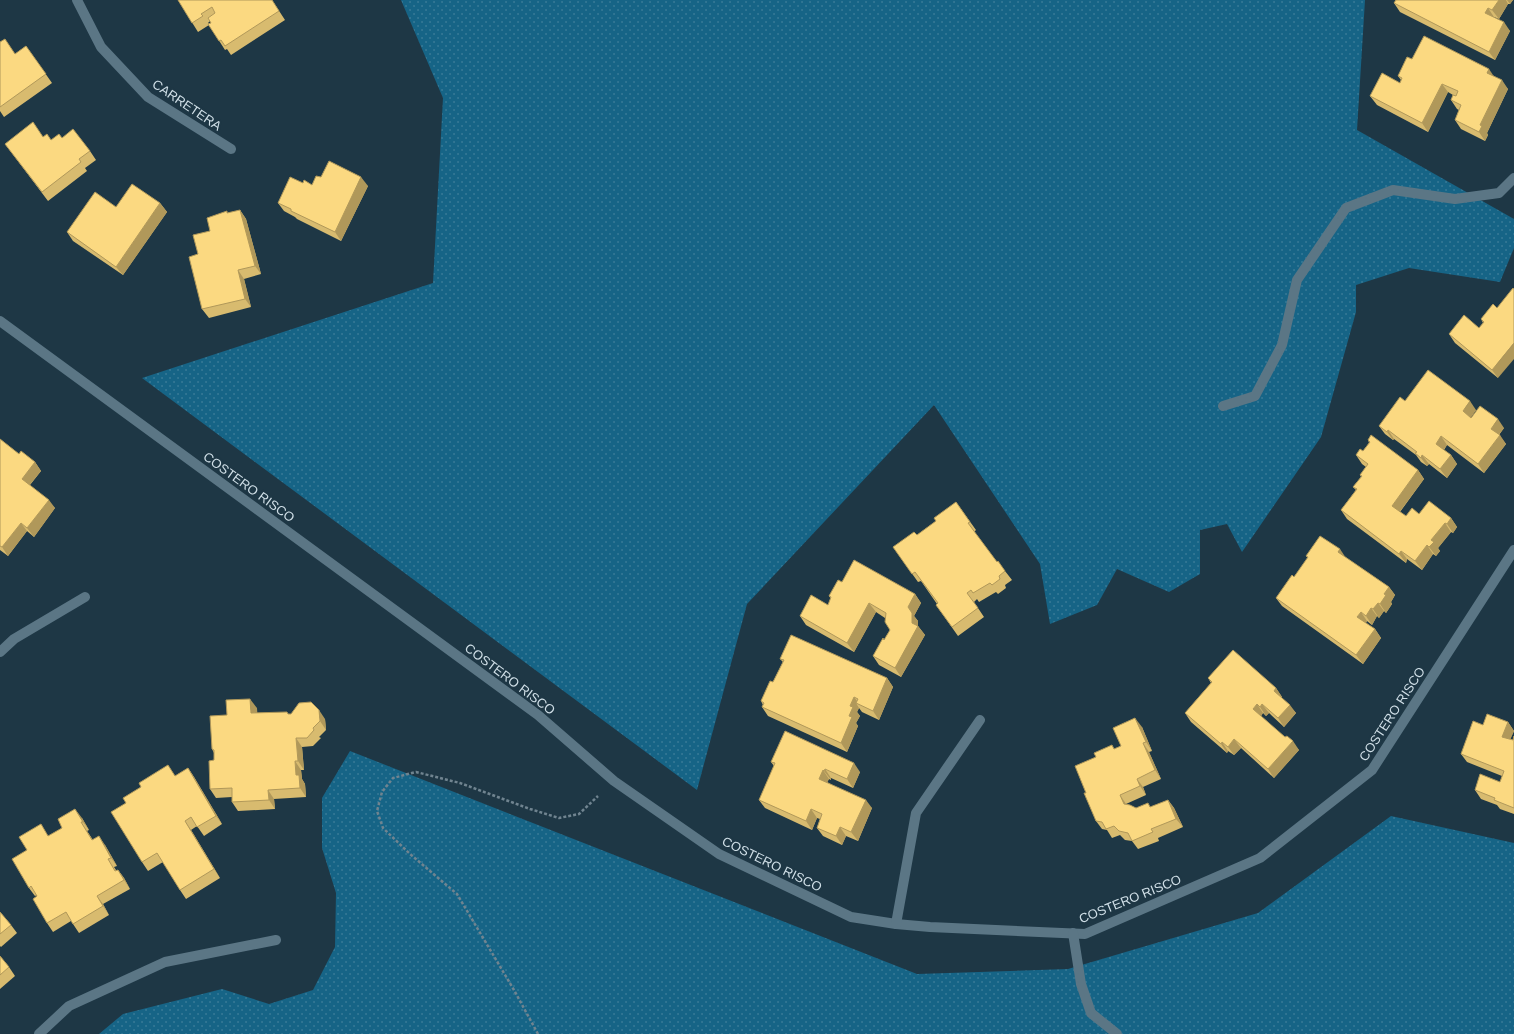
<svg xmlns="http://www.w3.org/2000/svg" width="1514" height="1034" viewBox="0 0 1514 1034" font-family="Helvetica,sans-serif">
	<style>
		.grass { fill: url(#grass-dots) }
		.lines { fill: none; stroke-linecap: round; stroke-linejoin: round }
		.path { stroke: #708490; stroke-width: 2.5; stroke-dasharray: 3 2; stroke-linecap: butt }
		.minor { stroke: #5b7685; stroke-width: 10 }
		.wall { fill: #d8bb6f; fill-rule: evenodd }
		.shaded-wall { fill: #b0985a }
		.building { fill: #fbd981; stroke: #b0985a }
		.labels { text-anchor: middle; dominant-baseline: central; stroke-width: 4; stroke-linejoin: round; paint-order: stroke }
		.street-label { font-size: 13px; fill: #d0dfe7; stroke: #1e3745 }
	</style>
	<defs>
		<pattern id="grass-dots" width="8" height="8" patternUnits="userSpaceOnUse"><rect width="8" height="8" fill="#166486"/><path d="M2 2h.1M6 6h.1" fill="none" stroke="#377a97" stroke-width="1.8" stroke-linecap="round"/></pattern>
	</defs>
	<rect width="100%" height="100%" fill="#1e3745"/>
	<g class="grass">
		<polygon points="401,0 1365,0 1357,130 1514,219 1514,248 1500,282 1409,268 1356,285 1356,312 1321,437 1242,552 1227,524 1200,530 1200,574 1169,592 1117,569 1097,605 1050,624 1040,564 934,405 747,604 697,790 142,378 433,283 443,98"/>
		<polygon points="350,751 917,974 1068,969 1258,913 1391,816 1514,843 1514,1034 99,1034 123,1014 222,989 269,1004 313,990 335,947 336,893 322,848 322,798"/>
	</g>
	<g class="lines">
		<polyline class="path" points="538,1034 514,990 457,894 410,854 383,828 377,811 382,792 393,778 416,772 460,783 530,809 559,818 579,814 598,796"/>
		<g class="minor">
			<polyline points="77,0 101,47 148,97 231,149"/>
			<polyline points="0,321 538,715 614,781 719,854 851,917 896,924 930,927 1085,934 1260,858 1372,770 1514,550"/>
			<polyline points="1223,406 1255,396 1282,345 1297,280 1346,208 1393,190 1455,199 1499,193 1514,178"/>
			<polyline points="0,652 14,639 85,597"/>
			<polyline points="896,924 916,813 980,720"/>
			<polyline points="1073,933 1081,984 1091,1013 1117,1034"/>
			<polyline points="39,1034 69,1006 165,962 276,940"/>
		</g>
	</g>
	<g class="wall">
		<path d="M178 0H272L285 20 231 55 227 49 225 50 209 25 198 32ZM210 21 211 23 209 24 208 23Z"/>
		<polygon points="1396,0 1513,0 1510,4 1508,4 1499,19 1494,17 1510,31 1495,60 1400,12 1394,3"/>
		<polygon points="0,42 15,54 26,46 52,83 4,117 0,111"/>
		<polygon points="1412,59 1494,76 1508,89 1487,133 1488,135 1485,141 1461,129 1455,120 1459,110 1457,109 1451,100 1453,95 1448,92 1428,132 1377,105 1370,96 1400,83 1401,80 1398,76"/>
		<polygon points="43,137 51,140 62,138 90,151 96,160 85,168 87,171 48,201 5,144"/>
		<polygon points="321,177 368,186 341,241 297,219 295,217 284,211 278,203 303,183 312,185"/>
		<polygon points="160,203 167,212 123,275 73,241 67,232 116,207"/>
		<polygon points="240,210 246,219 261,274 244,279 251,307 209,318 202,309 198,254 210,231 228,213"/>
		<polygon points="1493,304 1498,378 1455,343 1449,334 1479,328 1483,323 1481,319"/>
		<polygon points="1405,401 1476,410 1471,417 1504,428 1499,435 1506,444 1484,473 1447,445 1444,450 1451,455 1457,464 1447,478 1429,464 1427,466 1421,462 1416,455 1394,439 1393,440 1385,434 1379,426"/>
		<polygon points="0,439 19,454 35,462 41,471 30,485 55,508 34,537 27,531 8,556 0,550"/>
		<polygon points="1368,440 1418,470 1424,479 1400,512 1406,516 1419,514 1451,518 1457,527 1453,533 1451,532 1438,548 1440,551 1436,556 1433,554 1422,570 1407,559 1406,563 1347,519 1341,510 1356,490 1353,487 1361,477 1360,475 1366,467 1362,464 1356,455 1363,451 1369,443"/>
		<polygon points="956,502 976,530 974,532 997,562 1005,571 1012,580 1005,585 1006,588 998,594 996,592 979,602 977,599 974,602 984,617 958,636 936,605 937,604 921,581 918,582 893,547 917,535 936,521"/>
		<polygon points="1306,556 1345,557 1389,587 1395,595 1391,602 1392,604 1386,613 1384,611 1379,618 1377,616 1372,625 1367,621 1366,623 1375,629 1381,638 1363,664 1282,606 1276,598 1294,577 1308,558"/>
		<polygon points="842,582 915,594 921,603 914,616 918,621 918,626 925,635 901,677 879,665 873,656 884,640 890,630 885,618 876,612 854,652 806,625 800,616 828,605 831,599 829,596"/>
		<polygon points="780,659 887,678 893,687 879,720 862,712 859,708 857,712 860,716 856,723 858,726 847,752 768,716 762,707 763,705 761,701 773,682 783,662"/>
		<polygon points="1208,678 1276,688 1282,697 1282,698 1296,713 1284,727 1269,713 1266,716 1263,713 1261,716 1299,750 1274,778 1241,748 1234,755 1228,751 1227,753 1191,722 1185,713 1211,683"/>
		<polygon points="257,708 257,713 289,714 325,719 326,730 319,737 321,738 313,746 302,747 304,770 301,770 302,779 305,784 306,797 274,799 275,809 238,811 232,802 232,797 216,798 210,789 214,760 214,753 212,749 227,715"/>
		<polygon points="1508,722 1514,731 1510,739 1513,740 1514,736 1514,814 1500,809 1497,805 1481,799 1475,790 1500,782 1502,776 1467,762 1461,754 1483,725"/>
		<polygon points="1142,727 1152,751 1149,752 1161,779 1143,787 1146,795 1126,804 1127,804 1136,808 1151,807 1168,800 1174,808 1183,827 1158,838 1159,841 1138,849 1132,841 1125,840 1120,835 1112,838 1107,830 1102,829 1096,821 1086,793 1096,757 1121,746"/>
		<polygon points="771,762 860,772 853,788 831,778 831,780 829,779 827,782 872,808 858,841 846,836 842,845 823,836 817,828 820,819 817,818 812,830 765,808 759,800 774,766"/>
		<polygon points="188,768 194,777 222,824 204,836 197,826 191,830 220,878 186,899 180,890 163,862 148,871 142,862 175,776"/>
		<polygon points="82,818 89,830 87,831 93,840 105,845 117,866 114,867 116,870 118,870 124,878 130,889 103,904 109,915 79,933 71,921 53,932 47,923 37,896 37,895 35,896 29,888 27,850 49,836"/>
		<polygon points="0,912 11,925 17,933 1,947 0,946"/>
		<polygon points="0,956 9,967 15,976 0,989"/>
	</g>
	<g class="shaded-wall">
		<polygon points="1499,0 1506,0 1508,4 1499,19 1492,10"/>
		<polygon points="1507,0 1513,0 1510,4"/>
		<polygon points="1488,8 1494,17 1485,13"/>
		<polygon points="1504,22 1510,31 1495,60 1489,52"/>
		<polygon points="1489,69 1495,78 1487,73"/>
		<polygon points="1502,80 1508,89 1487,133 1488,135 1485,141 1479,132 1480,125"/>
		<polygon points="1442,84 1448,92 1428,132 1422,123"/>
		<polygon points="361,177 368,186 341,241 335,232"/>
		<polygon points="160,203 167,212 123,275 116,267"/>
		<polygon points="240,210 246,219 261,274 255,266"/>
		<polygon points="238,270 244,279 251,307 245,299"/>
		<polygon points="1514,343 1514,359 1498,378 1492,370"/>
		<polygon points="1470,401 1476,410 1469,420 1463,411"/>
		<polygon points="1498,419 1504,428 1497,437 1491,429"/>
		<polygon points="1388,430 1394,439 1393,440 1387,432"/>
		<polygon points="1500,435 1506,444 1484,473 1478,464"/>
		<polygon points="1441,436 1447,445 1442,452 1436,444"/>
		<polygon points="1422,455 1429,464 1427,466 1421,458"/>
		<polygon points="1451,455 1457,464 1447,478 1440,469"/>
		<polygon points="35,462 41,471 28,487 22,479"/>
		<polygon points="1418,470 1424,479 1398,514 1392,506"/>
		<polygon points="49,500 55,508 34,537 27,528"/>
		<polygon points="1451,518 1457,527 1453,533 1447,524"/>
		<polygon points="21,523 27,531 8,556 2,547"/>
		<polygon points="1445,523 1451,532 1438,548 1440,551 1436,556 1429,547 1431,540"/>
		<polygon points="1427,545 1433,554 1422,570 1415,561"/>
		<polygon points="1340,549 1346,558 1338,552"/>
		<polygon points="1401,551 1407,559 1406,563 1399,554"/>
		<polygon points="1389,587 1395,595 1391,602 1392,604 1386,613 1380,604 1384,594"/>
		<polygon points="915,594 921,603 914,616 918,621 918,627 918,626 925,635 901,677 895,668 912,623 908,607"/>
		<polygon points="869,603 876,612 854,652 847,643"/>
		<polygon points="1378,603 1384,611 1379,618 1373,609"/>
		<polygon points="1371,608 1377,616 1372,625 1366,616"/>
		<polygon points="1361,612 1367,621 1364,626 1357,617"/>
		<polygon points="1375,629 1381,638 1363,664 1356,655"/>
		<polygon points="887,678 893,687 879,720 873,711"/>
		<polygon points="1276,688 1282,697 1280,699 1274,691"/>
		<polygon points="854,697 860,705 856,703 859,708 857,712 860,716 856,723 858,726 847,752 841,743 849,716 850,706"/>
		<polygon points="250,699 257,708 258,722 251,713"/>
		<polygon points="1257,704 1263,713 1260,718 1253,709"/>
		<polygon points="1262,704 1269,713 1266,716 1260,707"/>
		<polygon points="1290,705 1296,713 1284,727 1278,718"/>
		<polygon points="319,710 325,719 326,730 320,721"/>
		<polygon points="1135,718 1142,727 1152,751 1146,742"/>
		<polygon points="1508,722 1514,731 1508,745 1502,737"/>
		<polygon points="296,738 302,747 304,770 298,761"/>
		<polygon points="1234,739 1241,748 1234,755 1228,747"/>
		<polygon points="1293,741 1299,750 1274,778 1268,769"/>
		<polygon points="1222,742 1228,751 1227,753 1221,744"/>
		<polygon points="1143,743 1149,752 1161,779 1155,770"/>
		<polygon points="295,761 301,770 302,779 305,784 306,797 300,788 296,775"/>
		<polygon points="854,763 860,772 853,788 847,779"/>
		<polygon points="188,768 194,777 222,824 216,816"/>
		<polygon points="825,769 831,778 831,780 824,771"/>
		<polygon points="823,770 829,779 825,787 819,779"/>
		<polygon points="1137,779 1143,787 1146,795 1140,786"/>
		<polygon points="268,790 274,799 275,809 269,800"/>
		<polygon points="1120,795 1126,804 1131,813 1124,804"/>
		<polygon points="866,800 872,808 858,841 851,832"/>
		<polygon points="1168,800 1174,808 1183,827 1176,819"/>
		<polygon points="75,809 82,818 89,830 83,822"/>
		<polygon points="811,809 817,818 812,830 806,821"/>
		<polygon points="185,821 191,830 220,878 214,869"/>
		<polygon points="81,822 87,831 98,849 92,840"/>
		<polygon points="840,827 846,836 842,845 836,836"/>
		<polygon points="99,836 105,845 117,866 111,858"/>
		<polygon points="118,870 124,878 130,889 124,880"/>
		<polygon points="97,896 103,904 109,915 103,906"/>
	</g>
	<g class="building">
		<polygon points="178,0 272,0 279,11 225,46 221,40 219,41 208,24 211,23 208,18 215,13 212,7 201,14 203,16 192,23"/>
		<polygon points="1396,0 1499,0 1492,10 1488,8 1485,13 1504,22 1489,52 1394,3"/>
		<polygon points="1424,36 1489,69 1487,73 1502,80 1480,125 1482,126 1479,132 1455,120 1461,105 1451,100 1453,95 1456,96 1458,91 1442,84 1422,123 1370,96 1382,73 1400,83 1402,78 1398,76 1407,57 1412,59"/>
		<polygon points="5,39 15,54 26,46 46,74 0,107 0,42"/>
		<polygon points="33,122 43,137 47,134 51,140 59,134 62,138 73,129 90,151 79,159 81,162 42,192 5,144"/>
		<polygon points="329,161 361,177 335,232 291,211 291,209 278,203 290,177 303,183 304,180 312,185 316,176 321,177"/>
		<polygon points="132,184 160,203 116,267 67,232 95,192 116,207"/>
		<polygon points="240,210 255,266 238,270 245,299 202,309 189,257 198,254 193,235 210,231 207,218 227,211 227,213"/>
		<polygon points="1513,288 1514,289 1514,343 1492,370 1449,334 1464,315 1479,328 1484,322 1481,319 1493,304 1497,308"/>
		<polygon points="1428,370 1470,401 1463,411 1471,418 1480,406 1498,419 1491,429 1500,435 1478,464 1441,436 1436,444 1451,455 1440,469 1422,455 1421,458 1415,453 1417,452 1388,430 1387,432 1379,426 1400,397 1405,401"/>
		<polygon points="1371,435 1418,470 1392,506 1406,516 1412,508 1419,514 1429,501 1451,518 1447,524 1445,523 1431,540 1434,542 1429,547 1427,545 1415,561 1401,551 1399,554 1341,510 1357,489 1353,487 1362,476 1360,475 1368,464 1356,455 1360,449 1363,451 1370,442 1368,440"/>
		<polygon points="0,439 19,454 21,451 35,462 22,479 49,500 27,528 21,523 2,547 0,546"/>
		<polygon points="956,502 970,522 968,523 997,562 998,561 1005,571 999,576 1000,579 992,585 990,583 973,593 971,590 967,593 978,608 952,627 936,605 938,603 915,572 912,574 893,547 914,532 917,535 936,521 934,518"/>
		<polygon points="1320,536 1340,549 1338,552 1389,587 1384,594 1386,595 1380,604 1378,603 1373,609 1371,608 1366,616 1361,612 1357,617 1375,629 1356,655 1276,598 1292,575 1294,577 1308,557 1306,556"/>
		<polygon points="854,560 915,594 908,607 912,613 912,623 918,626 895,668 873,656 883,638 884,640 890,630 885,622 886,613 869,603 847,643 800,616 811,595 828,605 831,597 829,596 838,580 842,582"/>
		<polygon points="791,635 887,678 873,711 856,703 858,699 854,697 850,706 853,707 849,716 852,717 841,743 762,707 764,703 761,701 770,681 773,682 784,660 780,659"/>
		<polygon points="1233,650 1276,688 1274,691 1290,705 1278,718 1262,704 1260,707 1257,704 1253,709 1285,737 1287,736 1293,741 1268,769 1234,739 1228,747 1222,742 1221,744 1185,713 1212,682 1208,678"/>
		<polygon points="250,699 251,713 287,712 288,714 291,714 299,703 311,702 319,710 320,721 313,728 314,730 307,738 296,738 298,761 295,761 296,775 299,775 300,788 268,790 269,800 232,802 232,788 210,789 209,761 214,760 214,750 212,749 210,716 227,715 226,700"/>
		<polygon points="1487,714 1508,722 1502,737 1513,740 1514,736 1514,808 1494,800 1495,798 1475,790 1480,774 1500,782 1504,771 1461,754 1473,721 1483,725"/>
		<polygon points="1135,718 1146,742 1143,743 1155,770 1137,779 1140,786 1120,795 1124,804 1130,805 1136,808 1148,803 1150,807 1168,800 1176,819 1151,829 1153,832 1132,841 1128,833 1119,831 1114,826 1106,829 1102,822 1096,821 1084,793 1086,793 1075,766 1096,757 1094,753 1112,745 1114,749 1121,746 1113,728"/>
		<polygon points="785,731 854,763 847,779 825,769 824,771 823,770 819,779 866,800 851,832 840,827 836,836 817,828 822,814 811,809 806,821 759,800 775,763 771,762"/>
		<polygon points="168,765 175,776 188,768 216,816 197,827 191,817 185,821 214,869 180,890 157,853 142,862 111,812 126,803 123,798 141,787 139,783"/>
		<polygon points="75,809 83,822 81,822 92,840 99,836 111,858 108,859 115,871 118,870 124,880 97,896 103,906 73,924 66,912 47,923 33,899 37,896 31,886 29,888 12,859 27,850 19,837 41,824 48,836 62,828 58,819"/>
		<polygon points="0,912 11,925 0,934"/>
		<polygon points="0,956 9,967 0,975"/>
	</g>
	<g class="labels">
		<g class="street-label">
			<text transform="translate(187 105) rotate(34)">CARRETERA</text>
			<text transform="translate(249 487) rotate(36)">COSTERO RISCO</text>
			<text transform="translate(510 679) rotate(37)">COSTERO RISCO</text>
			<text transform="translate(1392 714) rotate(-57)">COSTERO RISCO</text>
			<text transform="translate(772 864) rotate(26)">COSTERO RISCO</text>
			<text transform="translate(1130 899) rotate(-22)">COSTERO RISCO</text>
		</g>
	</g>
</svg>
